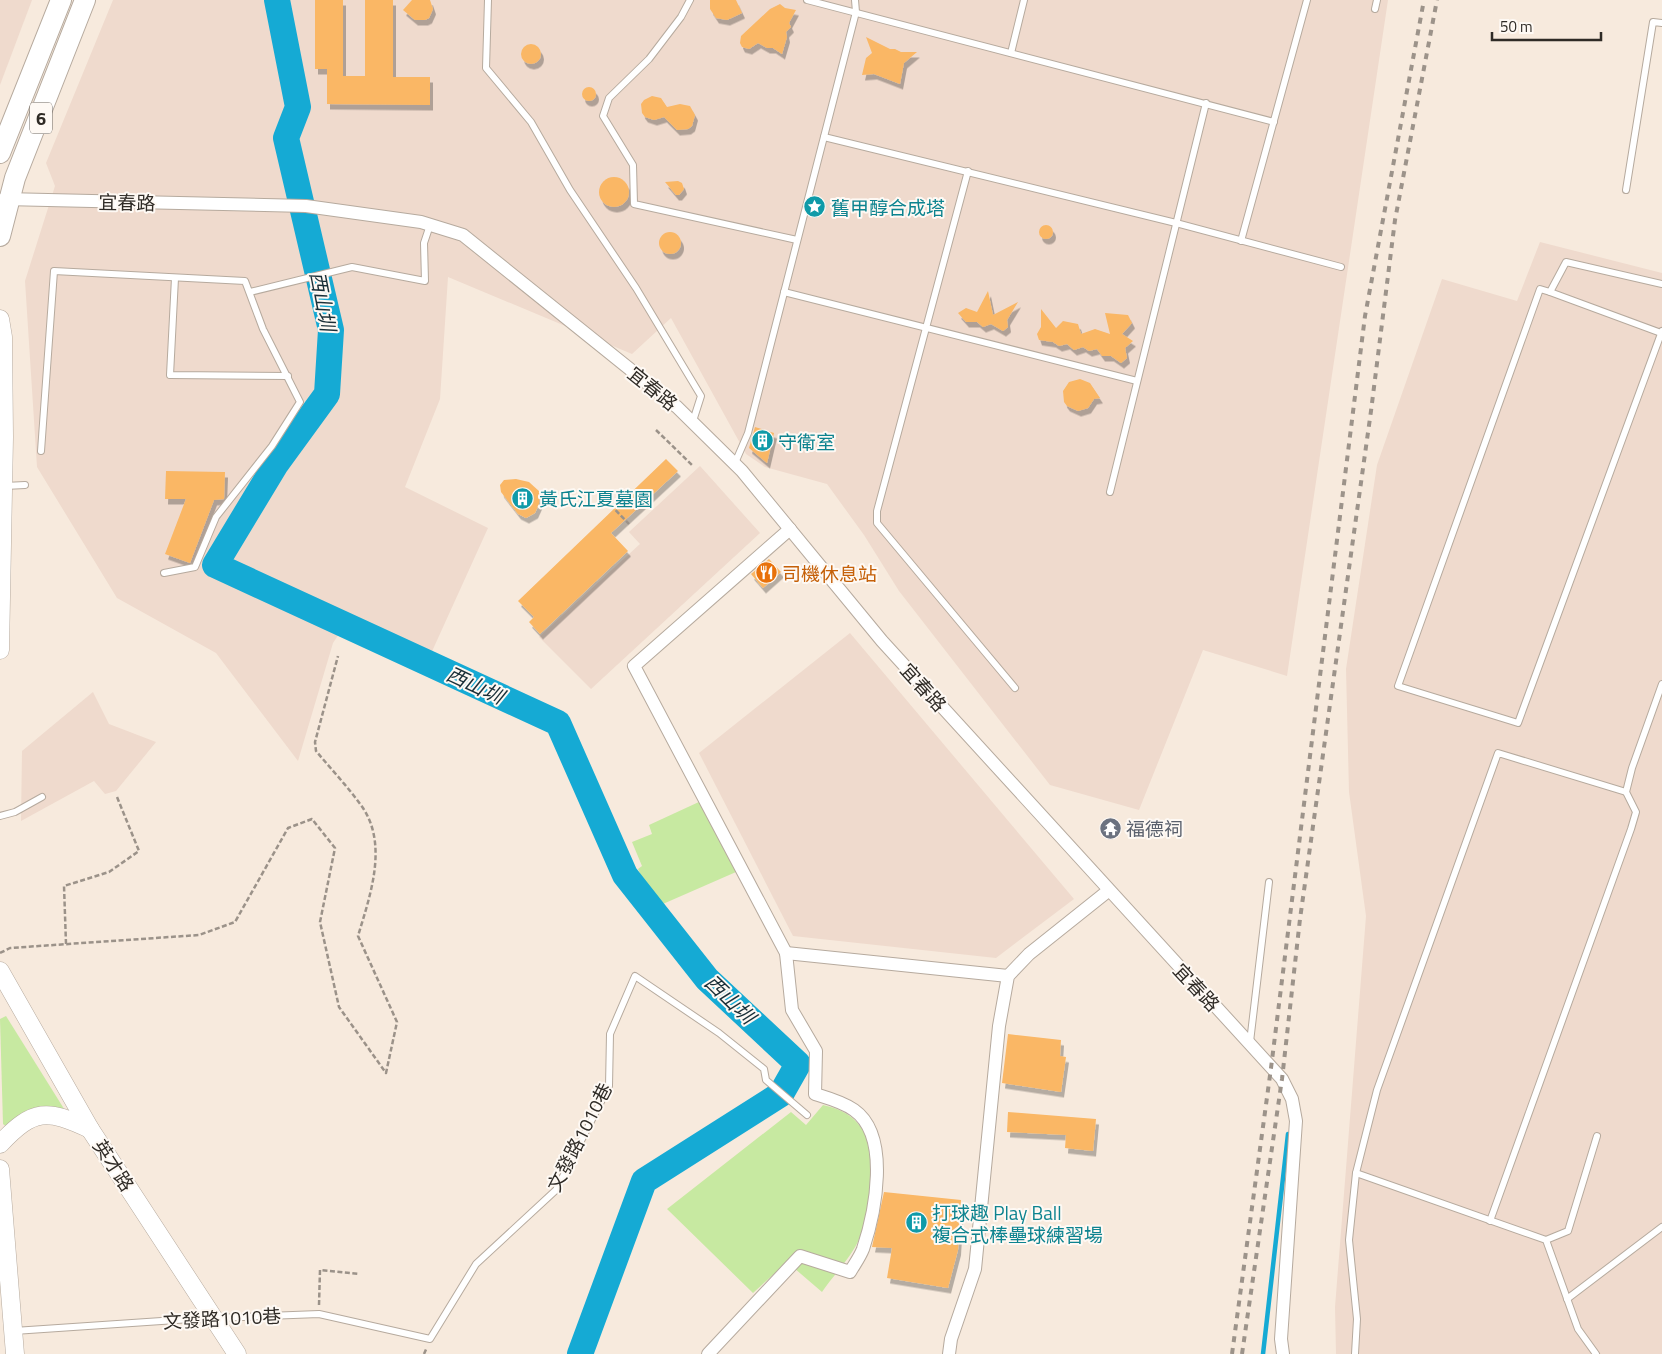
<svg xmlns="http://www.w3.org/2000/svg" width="1662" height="1354" viewBox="0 0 1662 1354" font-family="'Titillium Web','Noto Sans TC',sans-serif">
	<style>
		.industrial { fill: #efdacd }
		.green { fill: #c7e9a1 }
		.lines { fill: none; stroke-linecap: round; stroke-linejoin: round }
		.stream { stroke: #15aad4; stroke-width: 4.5 }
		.river { stroke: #15aad4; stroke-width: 26 }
		.building { fill: #fab765; filter: url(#shadow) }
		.lane-casing { stroke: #b6aa9e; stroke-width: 8 }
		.street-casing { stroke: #b6aa9e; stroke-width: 14 }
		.secondary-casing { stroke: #b6aa9e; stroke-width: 19 }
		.primary-casing { stroke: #b6aa9e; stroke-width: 22 }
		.path { stroke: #9b9289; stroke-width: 2.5; stroke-dasharray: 5 2.5; stroke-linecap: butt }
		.lane { stroke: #fff; stroke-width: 6 }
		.street { stroke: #fff; stroke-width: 12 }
		.secondary { stroke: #fff; stroke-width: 18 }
		.primary { stroke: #fff; stroke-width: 20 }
		.rail { stroke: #9c938a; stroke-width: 4; stroke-dasharray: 6 6; stroke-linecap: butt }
		.labels { text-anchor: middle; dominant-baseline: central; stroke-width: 4; stroke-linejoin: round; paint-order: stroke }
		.shield { fill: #fef9f4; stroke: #6d6964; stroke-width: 1 }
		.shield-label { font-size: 18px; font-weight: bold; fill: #2f2b26 }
		.street-label { font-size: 19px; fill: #2f2b26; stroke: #fef9f4 }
		.culture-label { font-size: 19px; fill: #0d838f; stroke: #fef9f4; text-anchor: start }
		.food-label { font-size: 19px; fill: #c56008; stroke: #fef9f4; text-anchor: start }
		.worship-label { font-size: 19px; fill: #5b616d; stroke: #fef9f4; text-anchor: start }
		.water-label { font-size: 20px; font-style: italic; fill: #1a2f38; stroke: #fef9f4 }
	</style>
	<defs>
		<filter id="shadow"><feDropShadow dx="3" dy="5.5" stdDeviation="0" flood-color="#0004"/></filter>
	</defs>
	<rect width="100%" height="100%" fill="#f7eadd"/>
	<g class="industrial">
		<polygon points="0,0 32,0 0,85"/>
		<polygon points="113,0 1388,0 1287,676 1203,650 1139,810 1050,785 899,591 864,535 827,484 765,467 746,454 671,318 632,354 448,277 440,399 405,487 488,528 429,658 349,619 333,643 298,761 216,653 117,598 37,467 25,281 55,186 46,163"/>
		<polygon points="1540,242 1662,273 1662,1354 1336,1354 1335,1307 1366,916 1349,792 1346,669 1377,465 1442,279 1517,301"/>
		<polygon points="700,466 760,533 591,689 539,637 640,544 629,532"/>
		<polygon points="850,633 1074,899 996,958 793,936 699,753"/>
		<polygon points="93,692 109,724 156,742 116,791 105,794 94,781 21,821 22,751"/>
	</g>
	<g class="green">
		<polygon points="701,801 736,872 656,907 638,869 642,866 632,842 652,834 649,825"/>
		<polygon points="6,1016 66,1112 8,1128 3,1124 0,1019"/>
		<path d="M823 1105C889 1118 877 1191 859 1239 853 1255 832 1277 822 1292L787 1262 753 1293 667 1209 791 1112 806 1125Z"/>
	</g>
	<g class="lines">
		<polyline class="stream" points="1263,1354 1288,1134"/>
		<polyline class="river" points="277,0 298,107 286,138 331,330 327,394 276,464 215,565 558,723 625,875 707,979 798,1064 781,1094 644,1181 580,1354"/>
	</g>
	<g class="building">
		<polygon points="315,0 343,0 343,76 365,76 365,0 393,0 393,77 430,77 430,105 327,104 327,69 315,69"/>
		<polygon points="412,0 430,0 433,9 429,18 425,20 415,20 403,10"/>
		<polygon points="710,0 736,0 742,13 727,20 716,18 710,9"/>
		<polygon points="780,4 785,8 796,10 789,23 791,27 786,32 787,37 782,54 773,48 767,48 758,43 749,49 742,47 740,43 741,36 770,9"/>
		<polygon points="866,37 890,49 895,49 901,52 917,52 904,63 900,84 874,74 862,75 866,58 872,53"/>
		<circle cx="531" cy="54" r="10"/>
		<circle cx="589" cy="94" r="7"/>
		<polygon points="652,96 661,98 667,107 680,104 690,106 695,115 692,126 688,129 677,130 664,117 654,120 645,117 642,113 641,104 644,100"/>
		<circle cx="614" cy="192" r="15"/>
		<polygon points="678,181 682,183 684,189 679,195 676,195 665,182"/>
		<circle cx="1046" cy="232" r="7"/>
		<circle cx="670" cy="243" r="11"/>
		<polygon points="988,291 993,315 1018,302 1007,320 1008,327 1003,331 991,324 983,327 977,322 966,322 958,313 966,308 977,312"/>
		<polygon points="1041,309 1056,328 1063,321 1078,324 1081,334 1095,329 1110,334 1105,313 1128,315 1132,323 1122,334 1133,341 1125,348 1127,358 1121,363 1111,356 1102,356 1097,349 1089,351 1083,347 1074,350 1067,344 1059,346 1053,342 1039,340 1037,334 1041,327"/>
		<polygon points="1080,379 1090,383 1100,398 1094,399 1088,408 1078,411 1067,406 1064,402 1063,391 1069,382"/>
		<polygon points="755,427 774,433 767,463 749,448"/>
		<polygon points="666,459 678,471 611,533 628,551 540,634 529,622 534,617 518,601"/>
		<polygon points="166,471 225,472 224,499 214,500 190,563 165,554 186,499 165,499"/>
		<polygon points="516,479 529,482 540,492 539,504 535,513 526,518 518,514 501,492 500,485 504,480"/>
		<polygon points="769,559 781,572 763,588 751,574"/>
		<polygon points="1008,1034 1061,1040 1060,1056 1066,1057 1061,1092 1002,1083"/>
		<polygon points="1008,1112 1096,1119 1093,1151 1065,1148 1066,1135 1007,1132"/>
		<polygon points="884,1192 961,1200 958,1250 948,1288 887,1278 892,1248 872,1247"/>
	</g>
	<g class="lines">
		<defs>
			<g id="lane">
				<polyline points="488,0 486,68 531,122 570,190 636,288 701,396 693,421"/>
				<polyline points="690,0 681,17 649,59 609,98 603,116 633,165 634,204 797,240"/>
				<polyline points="807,0 1274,122"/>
				<polyline points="1375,9 1377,0"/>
				<polyline points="1011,53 1024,0"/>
				<polyline points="824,137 1176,223 1341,267"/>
				<polyline points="968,171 877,511 877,523 1015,688"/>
				<polyline points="1626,190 1653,22 1662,23"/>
				<polyline points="1241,241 1307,0"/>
				<polyline points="175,278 170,375 288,376"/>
				<polyline points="250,292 352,267 425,281 424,243 430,225"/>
				<polyline points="784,292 1137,381"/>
				<polyline points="1550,292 1540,289 1398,686 1518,723 1662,331"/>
				<polyline points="1661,333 1550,292 1566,262 1662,284"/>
				<polyline points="41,451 54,271 245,281 263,329 300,402 272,446 216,517 195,567 164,573"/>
				<polyline points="735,463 748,433 856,12 855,0"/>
				<polyline points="5,486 25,485"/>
				<polyline points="1110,492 1206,103"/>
				<polyline points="0,816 15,812 42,797"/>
				<polyline points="1250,1042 1269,882"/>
				<polyline points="1356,1173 1546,1240 1578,1329 1596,1354"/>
				<polyline points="1490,1221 1631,829 1636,812 1626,792 1632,768 1662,684"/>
				<polyline points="1546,1240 1568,1231 1597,1136"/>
				<polyline points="1567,1299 1662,1227"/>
				<polyline points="14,1331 191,1319 319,1314 430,1339 476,1264 556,1190 609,1086 610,1034 635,976 719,1033 764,1069 766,1080 807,1115"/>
				<polyline points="1355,1354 1357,1319 1349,1240 1356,1173 1377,1090 1498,753 1626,792"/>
			</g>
			<g id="street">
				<polyline points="4,199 306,206 421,222 463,235 677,407 742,471 882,641 1282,1079 1292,1099 1296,1121 1281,1339 1283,1354"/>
				<polyline points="786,953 1008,976"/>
				<path d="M708 1354 800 1256 850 1272C854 1265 860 1257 863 1249 875 1213 891 1136 854 1110 843 1102 828 1098 815 1094L816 1051 792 1010 786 953 634 666 790 529"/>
				<polyline points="949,1354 951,1339 975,1269 999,1026 1008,976 1029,954 1108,891"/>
			</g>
			<g id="secondary">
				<polyline points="0,319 3,337 4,437 0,650"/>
				<polyline points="0,971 90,1129 237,1354"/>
				<path d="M0 1144C34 1108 47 1109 90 1129"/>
				<polyline points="0,1169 15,1354"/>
			</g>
			<g id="primary">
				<polyline points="0,153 61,0"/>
				<polyline points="0,236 15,178 85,0"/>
			</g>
		</defs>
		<use href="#lane" class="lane-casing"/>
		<use href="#street" class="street-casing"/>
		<use href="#secondary" class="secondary-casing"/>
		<use href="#primary" class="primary-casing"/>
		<g class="path">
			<polyline points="656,430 693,466"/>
			<polyline points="600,494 629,524"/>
			<polyline points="66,944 64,886 109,872 139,851 117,797"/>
			<path d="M0 953 10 948 199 935 235 922 288 828 312 819 335 848 320 922 339 1007 386 1073 397 1022 358 936C370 896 388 846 363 808 349 788 331 769 316 751L315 742 338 656"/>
			<polyline points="319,1305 320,1270 359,1274"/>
			<polyline points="424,1354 427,1347"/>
		</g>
		<use href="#lane" class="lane"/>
		<use href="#street" class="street"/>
		<use href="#secondary" class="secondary"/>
		<use href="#primary" class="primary"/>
		<g class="rail">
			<polyline points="1232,1354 1271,1068 1365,316 1424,0"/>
			<polyline points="1242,1354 1282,1079 1300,919 1371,411 1395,220 1437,0"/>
		</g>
	</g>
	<defs>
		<symbol id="sight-disc" viewBox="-11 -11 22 22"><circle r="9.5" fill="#0f9aa8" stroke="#fef9f4"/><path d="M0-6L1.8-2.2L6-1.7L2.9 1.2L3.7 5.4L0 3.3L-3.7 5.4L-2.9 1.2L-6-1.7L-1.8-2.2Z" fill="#fff"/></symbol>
		<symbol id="building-disc" viewBox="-11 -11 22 22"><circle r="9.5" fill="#0f9aa8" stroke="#fef9f4"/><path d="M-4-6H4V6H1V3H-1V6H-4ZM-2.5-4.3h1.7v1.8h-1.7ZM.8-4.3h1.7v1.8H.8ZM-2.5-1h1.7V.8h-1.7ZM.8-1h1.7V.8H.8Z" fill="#fff"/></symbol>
		<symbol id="restaurant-disc" viewBox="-11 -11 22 22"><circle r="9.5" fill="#e8710a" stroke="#fef9f4"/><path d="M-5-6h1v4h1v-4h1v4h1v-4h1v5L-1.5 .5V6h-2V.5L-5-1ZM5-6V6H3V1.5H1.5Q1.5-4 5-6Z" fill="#fff"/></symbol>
		<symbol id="temple-disc" viewBox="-11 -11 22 22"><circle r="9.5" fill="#6b7280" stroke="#fef9f4"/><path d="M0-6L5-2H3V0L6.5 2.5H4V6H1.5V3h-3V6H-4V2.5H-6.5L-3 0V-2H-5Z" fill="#fff"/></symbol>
	</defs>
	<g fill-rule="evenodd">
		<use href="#sight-disc" x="802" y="194" width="25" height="25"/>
		<use href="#building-disc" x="750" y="428" width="25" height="25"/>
		<use href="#building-disc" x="510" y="486" width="25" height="25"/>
		<use href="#restaurant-disc" x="754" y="560" width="25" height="25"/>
		<use href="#temple-disc" x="1098" y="816" width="25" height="25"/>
		<use href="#building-disc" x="904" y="1210" width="25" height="25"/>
	</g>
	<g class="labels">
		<rect class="shield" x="30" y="102.5" width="22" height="31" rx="4"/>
		<g class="shield-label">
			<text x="41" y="118">6</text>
		</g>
		<g class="street-label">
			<text transform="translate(127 202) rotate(1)">宜春路</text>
			<text transform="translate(653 388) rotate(39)">宜春路</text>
			<text transform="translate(924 687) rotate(48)">宜春路</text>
			<text transform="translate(1197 987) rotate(47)">宜春路</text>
			<text transform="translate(579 1137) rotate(-63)">文發路1010巷</text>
			<text transform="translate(114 1165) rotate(57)">英才路</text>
			<text transform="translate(222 1318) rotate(-3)">文發路1010巷</text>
		</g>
		<g class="culture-label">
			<text x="831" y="207">舊甲醇合成塔</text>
			<text x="778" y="441">守衛室</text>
			<text x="539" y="498">黃氏江夏墓園</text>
			<text x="932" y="1212">打球趣 Play Ball<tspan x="932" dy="22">複合式棒壘球練習場</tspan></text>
		</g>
		<g class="food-label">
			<text x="782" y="573">司機休息站</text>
		</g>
		<g class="worship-label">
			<text x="1126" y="828">福德祠</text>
		</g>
		<g class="water-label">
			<text transform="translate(323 301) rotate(79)">西山圳</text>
			<text transform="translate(475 685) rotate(25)">西山圳</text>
			<text transform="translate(730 999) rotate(44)">西山圳</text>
		</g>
	</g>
	<path d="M1492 32v8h109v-8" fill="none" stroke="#2f2b26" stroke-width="2.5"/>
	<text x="1500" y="32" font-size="15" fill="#2f2b26" stroke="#fef9f4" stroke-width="4" paint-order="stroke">50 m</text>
</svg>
